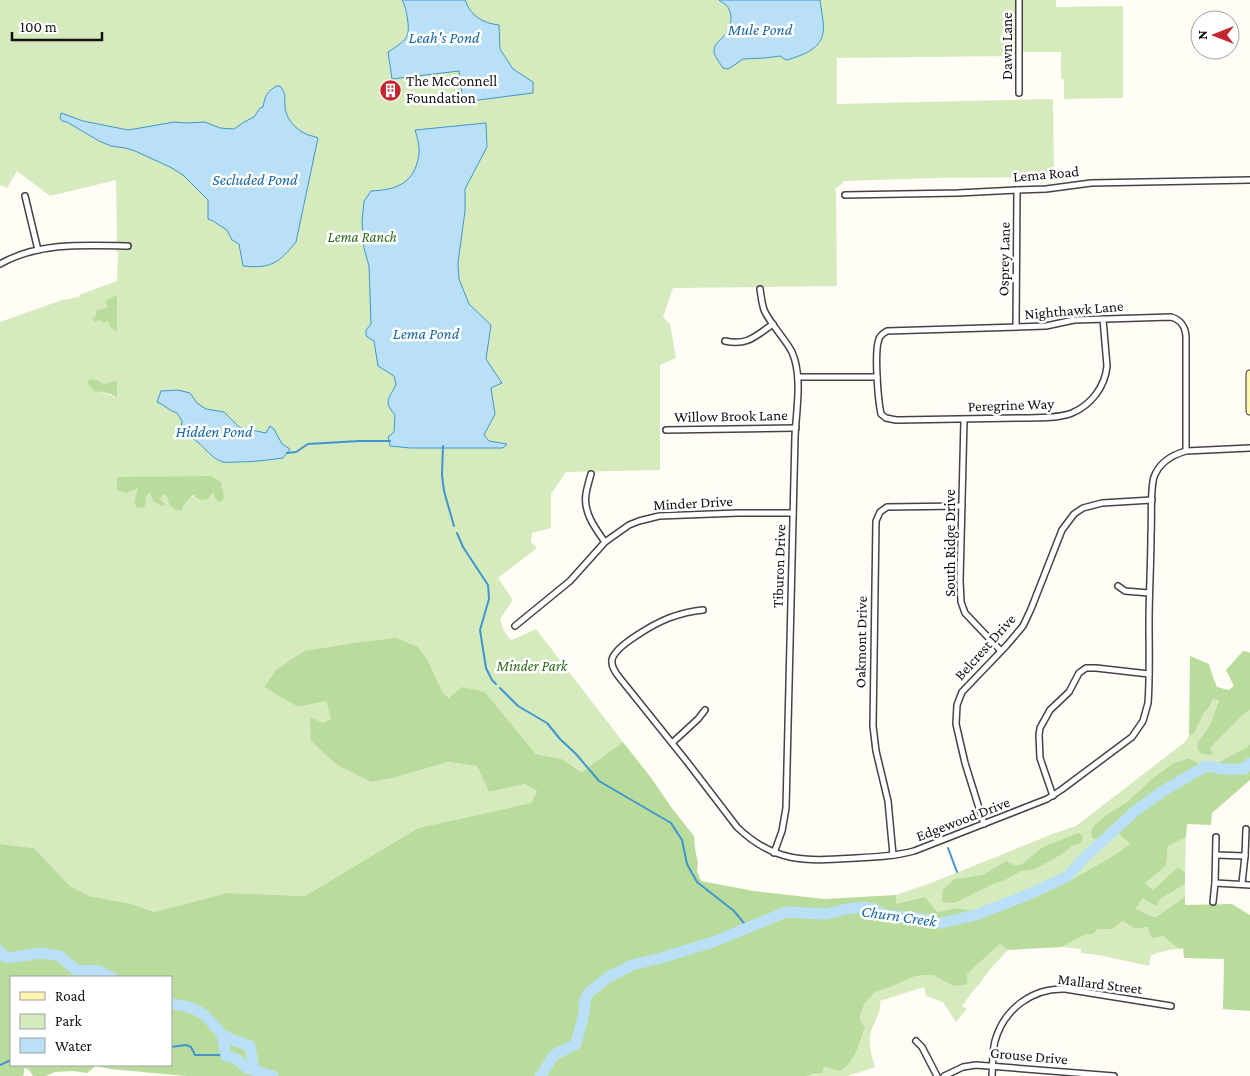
<svg xmlns="http://www.w3.org/2000/svg" width="1250" height="1076" viewBox="0 0 1250 1076" font-family="'Crimson Pro',serif">
	<style>
		.green { fill: #d5ebbd; fill-rule: evenodd }
		.forest { fill: #b9dc9c; fill-rule: evenodd }
		.water { fill: #b9e0f7; stroke: #3f96cf }
		.lines { fill: none; stroke-linecap: round; stroke-linejoin: round }
		.stream { stroke: #3f96cf; stroke-width: 2 }
		.river { stroke: #b9e0f7; stroke-width: 11 }
		.street-casing { stroke: #444; stroke-width: 8 }
		.secondary-casing { stroke: #333; stroke-width: 9 }
		.street { stroke: #fff; stroke-width: 5 }
		.secondary { stroke: #fff6b0; stroke-width: 7 }
		.labels { text-anchor: middle; dominant-baseline: central; stroke-width: 5; stroke-linejoin: round; paint-order: stroke }
		.street-label { font-size: 15px; fill: #111; stroke: #fff }
		.poi-label { font-size: 15px; fill: #111; stroke: #fff; text-anchor: start }
		.park-label { font-size: 15px; font-style: italic; fill: #2f6b1f; stroke: #fff }
		.water-label { font-size: 16px; font-style: italic; fill: #1768a6; stroke: #fff }
	</style>
	<rect width="100%" height="100%" fill="#fffdf5"/>
	<g class="green">
		<path d="M0 0H1015V56L837 58V104L1053 99 1054 177 937 178 843 181V183L835 189 836 193 837 286 673 288 663 317 670 324 676 358 660 365V470L566 472 551 494V528L532 533 531 542 537 548 498 578 513 600 500 619C503 627 504 635 512 640L536 629 623 742 583 772 562 759 536 754 485 692 450 698 442 691 428 661 276 670 264 687 277 695 298 707 326 701 331 719 323 723 310 718 337 765 371 782 393 778 448 762 477 766 489 792 525 784 537 791 531 803 418 828 305 896 227 893 154 912 132 904 89 896 70 886 34 848 0 844V322L62 300 79 297V295L117 281 118 252H116L117 236 116 180 50 196 17 171 7 188 0 185ZM117 296V332L110 327 108 321 93 319 96 315 107 308V301ZM90 379 98 380 104 384 117 381 116 398C105 391 94 394 88 382ZM221 482 213 492C196 495 190 494 182 510L169 505 167 496 163 495 160 499 151 493 134 502 139 488Z"/>
		<polygon points="1022,0 1056,0 1056,7 1123,6 1123,98 1064,99 1064,80 1061,78 1061,52 1022,52"/>
		<polygon points="1213,698 1219,699 1210,725 1198,742 1212,754 1210,748 1243,715 1250,710 1250,744 1247,747 1207,770 1189,758 1174,763 1154,777 1127,802 1106,815 1118,833 1130,844 1108,859 1065,883 990,913 957,908 936,912 895,904 896,895 931,883 1055,833 1076,826 1185,742 1189,736 1194,734 1204,711 1208,709"/>
		<polygon points="1186,837 1185,872 1178,867 1153,890 1145,883 1166,866 1168,846"/>
		<polygon points="1185,884 1185,897 1156,917 1153,917 1134,909 1143,898 1160,899"/>
		<polygon points="1123,921 1135,929 1149,927 1163,936 1179,949 1168,950 1151,955 1149,966 1098,955 1081,953 1081,949 1062,947 1086,934 1093,934 1098,929 1112,929"/>
		<path d="M1000 944 1008 950 991 968 977 987H976L962 1006 967 1009 956 1022 943 1002 926 996 924 987 880 1001C882 1011 874 1022 871 1031 868 1044 871 1055 875 1067L847 1076H807L808 1075H816L826 1067C854 1072 858 1049 865 1028L861 1021 860 1015 865 1003 875 992 888 988 913 977 923 975H933L953 986 965 985 968 983 967 974Z"/>
	</g>
	<g class="forest">
		<polygon points="117,295 117,332 110,327 108,321 103,323 100,320 95,322 92,319 96,315 97,310 107,308 106,301"/>
		<path d="M90 379 98 380 104 384 117 380V398C111 393 102 392 94 391L87 382Z"/>
		<polygon points="211,476 221,482 224,498 221,502 216,500 213,492 208,499 201,500 193,495 184,505 182,510 176,510 169,505 167,496 163,495 160,499 165,504 163,506 154,502 150,493 146,496 145,507 137,508 134,502 138,488 126,493 117,490 117,477"/>
		<path d="M396 638 418 647 428 661 442 691 449 698 462 687 485 692 536 754 562 759 582 772 623 742 652 779 671 807 694 836 695 849 698 863 697 871 701 881 754 891 824 899 896 895V904L925 897 937 912 957 908 990 913 1065 883 1108 859 1130 844 1118 833 1093 839 1091 833 1093 827 1106 815 1127 802 1154 777 1174 763 1189 758 1207 769 1247 747 1250 744V780L1212 813 1211 825 1187 824 1186 837 1168 846 1166 866 1145 883 1153 890 1178 867 1185 872V884L1160 899 1156 906 1143 898 1135 909 1153 917H1156L1185 897V905L1232 904 1250 915V1011L1223 1009 1224 959 1184 958 1183 948 1179 949 1163 936 1153 938 1150 934 1148 927 1135 929 1123 921 1112 929H1098L1093 934H1086L1062 947 1008 950 1000 944 967 974 968 983 965 985 953 986 933 975H923L913 977 888 988 875 992 865 1003 860 1015 861 1021 865 1028C859 1044 856 1061 840 1071L826 1067 823 1069V1073C819 1074 811 1074 807 1076H186L110 1069 96 1066 87 1073 73 1071 55 1072 46 1076H33L29 1070 25 1068 24 1069V1074L23 1076H0V844L34 848 70 886 89 896 132 904 154 912 227 893 305 896 418 828 531 803 537 791 525 784 489 792 477 766 448 762 393 778 371 782 337 765 311 741 310 717 323 723 331 719 326 701 298 707 277 695 264 687 276 670 304 651 362 642ZM11 977H171V1065H11Z"/>
		<polygon points="1243,651 1249,652 1250,653 1250,710 1243,715 1210,748 1213,754 1209,755 1200,753 1197,747 1198,742 1210,725 1219,700 1213,699 1208,709 1204,712 1194,734 1189,736 1190,656 1209,664 1213,677 1217,687 1229,690 1234,686 1226,670"/>
		<polygon points="1078,833 1081,834 1083,838 1081,843 1072,846 1062,854 1035,869 1021,871 1005,880 991,885 954,903 942,902 943,889 955,879 983,875 1006,861 1016,866 1022,864 1043,847"/>
	</g>
	<g class="water">
		<path d="M402 0H465C471 16 482 23 499 25L500 49 513 69 533 82V93L463 102 459 71 392 79 388 52C406 40 411 39 407 16 406 10 405 5 402 0Z"/>
		<path d="M719 0H820C823 25 831 41 804 54 798 56 792 59 786 60L780 56 765 58 743 59 730 68 727 69 723 68C720 63 713 55 714 50 714 44 720 41 723 37 731 29 735 13 725 4 723 3 721 2 719 0Z"/>
		<path d="M277 86H280C287 95 284 96 285 105 285 118 295 129 306 134 310 136 314 136 318 138L296 242C279 263 271 269 243 266L239 244 232 240 227 230 213 221 208 219V200L183 175 170 167 135 151 125 148 111 146 99 141 67 122 62 121 60 118 61 113 83 121 128 130 140 128 174 122 187 123 205 122 220 128 234 129 244 122 254 117 260 108 263 107C265 96 267 91 277 86Z"/>
		<path d="M486 123 487 147 465 189V211L458 263 459 279 469 304 491 325 486 359 502 383 491 388 495 414 484 435 489 441 507 444 503 448H410L390 446 388 437 394 432 395 415C382 400 390 399 396 384L394 376 378 366 374 341 366 336V330L371 324 369 266 364 248 362 221 364 201 371 191C397 190 415 183 419 154 420 146 417 137 415 130Z"/>
		<path d="M178 390 190 393 197 403 206 409 224 412 239 427 246 429 266 433 270 426 274 429 282 444 290 449 283 458C268 460 254 462 239 462 234 462 228 463 223 462 206 457 200 435 180 435L182 421 177 413C169 411 165 405 157 402L161 391Z"/>
	</g>
	<g class="lines">
		<g class="stream">
			<polyline points="443,446 442,475 444,491 454,526"/>
			<polyline points="287,453 296,452 308,444 359,441 390,441"/>
			<polyline points="457,533 463,547 488,585 489,599 480,630 486,668 492,680 496,684"/>
			<polyline points="500,688 518,706 547,723 560,739 576,754 599,781 671,823 682,840 687,864 697,882 734,911 748,928"/>
			<polyline points="948,848 957,872"/>
			<polyline points="171,1047 186,1045 191,1047 195,1055 217,1055 226,1056"/>
			<polyline points="0,1065 11,1060"/>
		</g>
		<g class="river">
			<polyline points="0,951 5,957 9,958 40,953 49,954 60,956 76,970 99,971 111,977"/>
			<path d="M171 1004C190 1006 200 1009 213 1024 216 1027 218 1030 221 1033 226 1039 242 1043 250 1046L253 1063V1070"/>
			<polyline points="222,1035 226,1056 235,1058 247,1068 273,1076"/>
			<polyline points="540,1076 542,1074 554,1055 576,1044 582,1021 585,1007 584,1003 587,995 592,990 607,978 632,965 661,958 713,942 786,912 825,914 847,909 865,907 874,909 882,914 887,915 923,919 935,923 941,923 976,915 1030,894 1068,876 1082,860 1135,811 1163,791 1206,766 1224,769 1244,769 1250,763"/>
		</g>
		<defs>
			<g id="street">
				<polyline points="1019,0 1019,93"/>
				<polyline points="845,195 958,193 1017,190 1046,189 1091,183 1250,180"/>
				<polyline points="25,196 38,250"/>
				<path d="M0 264C39 242 85 245 128 246"/>
				<path d="M760 289 762 302 764 310C771 325 784 337 792 352 803 377 796 411 795 437L786 808 782 831 774 853"/>
				<path d="M1103 319 1107 366C1105 387 1091 405 1072 413 1057 419 1038 417 1023 418 980 419 938 419 896 420L886 418 881 414C878 400 874 351 879 339 880 335 884 333 887 331L1046 326 1074 320 1171 317C1181 320 1185 326 1186 336V451"/>
				<polyline points="1016,327 1017,190"/>
				<path d="M725 341C747 346 756 336 773 324"/>
				<polyline points="798,377 877,377"/>
				<polyline points="964,420 960,581 961,602 965,613 1001,651"/>
				<polyline points="666,430 796,428"/>
				<path d="M591 474C589 481 587 487 586 494 583 512 595 528 605 542"/>
				<polyline points="1118,586 1125,591 1149,593"/>
				<path d="M703 610C691 611 680 614 669 618 656 623 614 646 612 660 611 666 615 672 619 677L688 763 737 827C775 864 807 861 856 858 876 857 896 856 914 851L1047 799 1061 790 1132 737 1143 721 1148 703C1150 677 1149 649 1149 623 1149 593 1151 564 1151 534 1152 520 1150 489 1154 477 1159 463 1172 455 1186 451L1250 448"/>
				<polyline points="515,626 570,581 605,542 629,525 639,521 659,516 738,513 793,513"/>
				<polyline points="672,743 698,719 705,710"/>
				<polyline points="1053,796 1040,758 1039,735 1040,728 1050,710 1069,692 1079,673 1086,668 1096,668 1149,674"/>
				<polyline points="984,824 965,763 956,724 957,705 962,692 1007,645 1023,626 1031,609 1062,530 1074,514 1083,508 1102,503 1152,500"/>
				<polyline points="893,855 888,801 876,751 873,726 876,521 880,512 887,507 962,506"/>
				<polyline points="1216,855 1245,856 1246,829"/>
				<polyline points="1215,883 1216,837"/>
				<polyline points="1242,883 1245,856"/>
				<polyline points="1213,902 1215,883 1250,885"/>
				<polyline points="916,1041 922,1047 937,1076"/>
				<polyline points="944,1076 963,1067 976,1065 1114,1076"/>
				<path d="M992 1076C993 1064 992 1052 995 1041 1004 1009 1032 988 1065 989L1171 1006"/>
			</g>
			<polyline id="secondary" points="1250,374 1250,411"/>
		</defs>
		<use href="#street" class="street-casing"/>
		<use href="#secondary" class="secondary-casing"/>
		<use href="#street" class="street"/>
		<use href="#secondary" class="secondary"/>
	</g>
	<defs>
		<symbol id="building-disc" viewBox="-11 -11 22 22"><circle r="9.5" fill="#c4262e" stroke="#fff"/><path d="M-4-6H4V6H1V3H-1V6H-4ZM-2.5-4.3h1.7v1.8h-1.7ZM.8-4.3h1.7v1.8H.8ZM-2.5-1h1.7V.8h-1.7ZM.8-1h1.7V.8H.8Z" fill="#fff"/></symbol>
	</defs>
	<g fill-rule="evenodd">
		<use href="#building-disc" x="378" y="78" width="25" height="25"/>
	</g>
	<g class="labels">
		<g class="street-label">
			<text transform="translate(1007 46) rotate(-90)">Dawn Lane</text>
			<text transform="translate(1046 174) rotate(-5)">Lema Road</text>
			<text transform="translate(1004 259) rotate(-89)">Osprey Lane</text>
			<text transform="translate(1074 310) rotate(-5)">Nighthawk Lane</text>
			<text transform="translate(1011 405) rotate(-2)">Peregrine Way</text>
			<text transform="translate(731 416) rotate(-1)">Willow Brook Lane</text>
			<text transform="translate(693 503) rotate(-3)">Minder Drive</text>
			<text transform="translate(950 543) rotate(-90)">South Ridge Drive</text>
			<text transform="translate(779 566) rotate(-88)">Tiburon Drive</text>
			<text transform="translate(861 642) rotate(-89)">Oakmont Drive</text>
			<text transform="translate(985 647) rotate(-48)">Belcrest Drive</text>
			<text transform="translate(963 819) rotate(-21)">Edgewood Drive</text>
			<text transform="translate(1100 984) rotate(7)">Mallard Street</text>
			<text transform="translate(1029 1056) rotate(5)">Grouse Drive</text>
		</g>
		<g class="poi-label">
			<text x="406" y="81">The McConnell<tspan x="406" dy="17">Foundation</tspan></text>
		</g>
		<g class="park-label">
			<text x="362" y="237">Lema Ranch</text>
			<text x="532" y="666">Minder Park</text>
		</g>
		<g class="water-label">
			<text x="760" y="29">Mule Pond</text>
			<text x="444" y="37">Leah's Pond</text>
			<text x="255" y="179">Secluded Pond</text>
			<text x="426" y="333">Lema Pond</text>
			<text x="214" y="431">Hidden Pond</text>
			<text transform="translate(899 916) rotate(8)">Churn Creek</text>
		</g>
	</g>
	<rect x="10" y="976" width="162" height="90" fill="#ffffff" stroke="#a0a0a0"/>
	<rect x="20" y="992" width="25" height="8" fill="#fff6b0" stroke="#a0a0a0"/>
	<text x="55" y="1001" font-size="15" fill="#111111">Road</text>
	<rect x="20" y="1014" width="25" height="15" fill="#d5ebbd" stroke="#a0a0a0"/>
	<text x="55" y="1026" font-size="15" fill="#111111">Park</text>
	<rect x="20" y="1038" width="25" height="15" fill="#b9e0f7" stroke="#a0a0a0"/>
	<text x="55" y="1051" font-size="15" fill="#111111">Water</text>
	<g transform="translate(1215 35) rotate(270)"><circle r="24" fill="#ffffff" stroke="#a0a0a0"/>
	<path d="M0-4L9 19L0 12L-9 19Z" fill="#c4262e"/>
	<text y="-8" font-size="14" font-weight="bold" text-anchor="middle" fill="#111111">N</text>
	</g>
	<path d="M12 32v8h90v-8" fill="none" stroke="#111111" stroke-width="2.5"/>
	<text x="20" y="32" font-size="15" fill="#111111" stroke="#ffffff" stroke-width="4" paint-order="stroke">100 m</text>
</svg>
